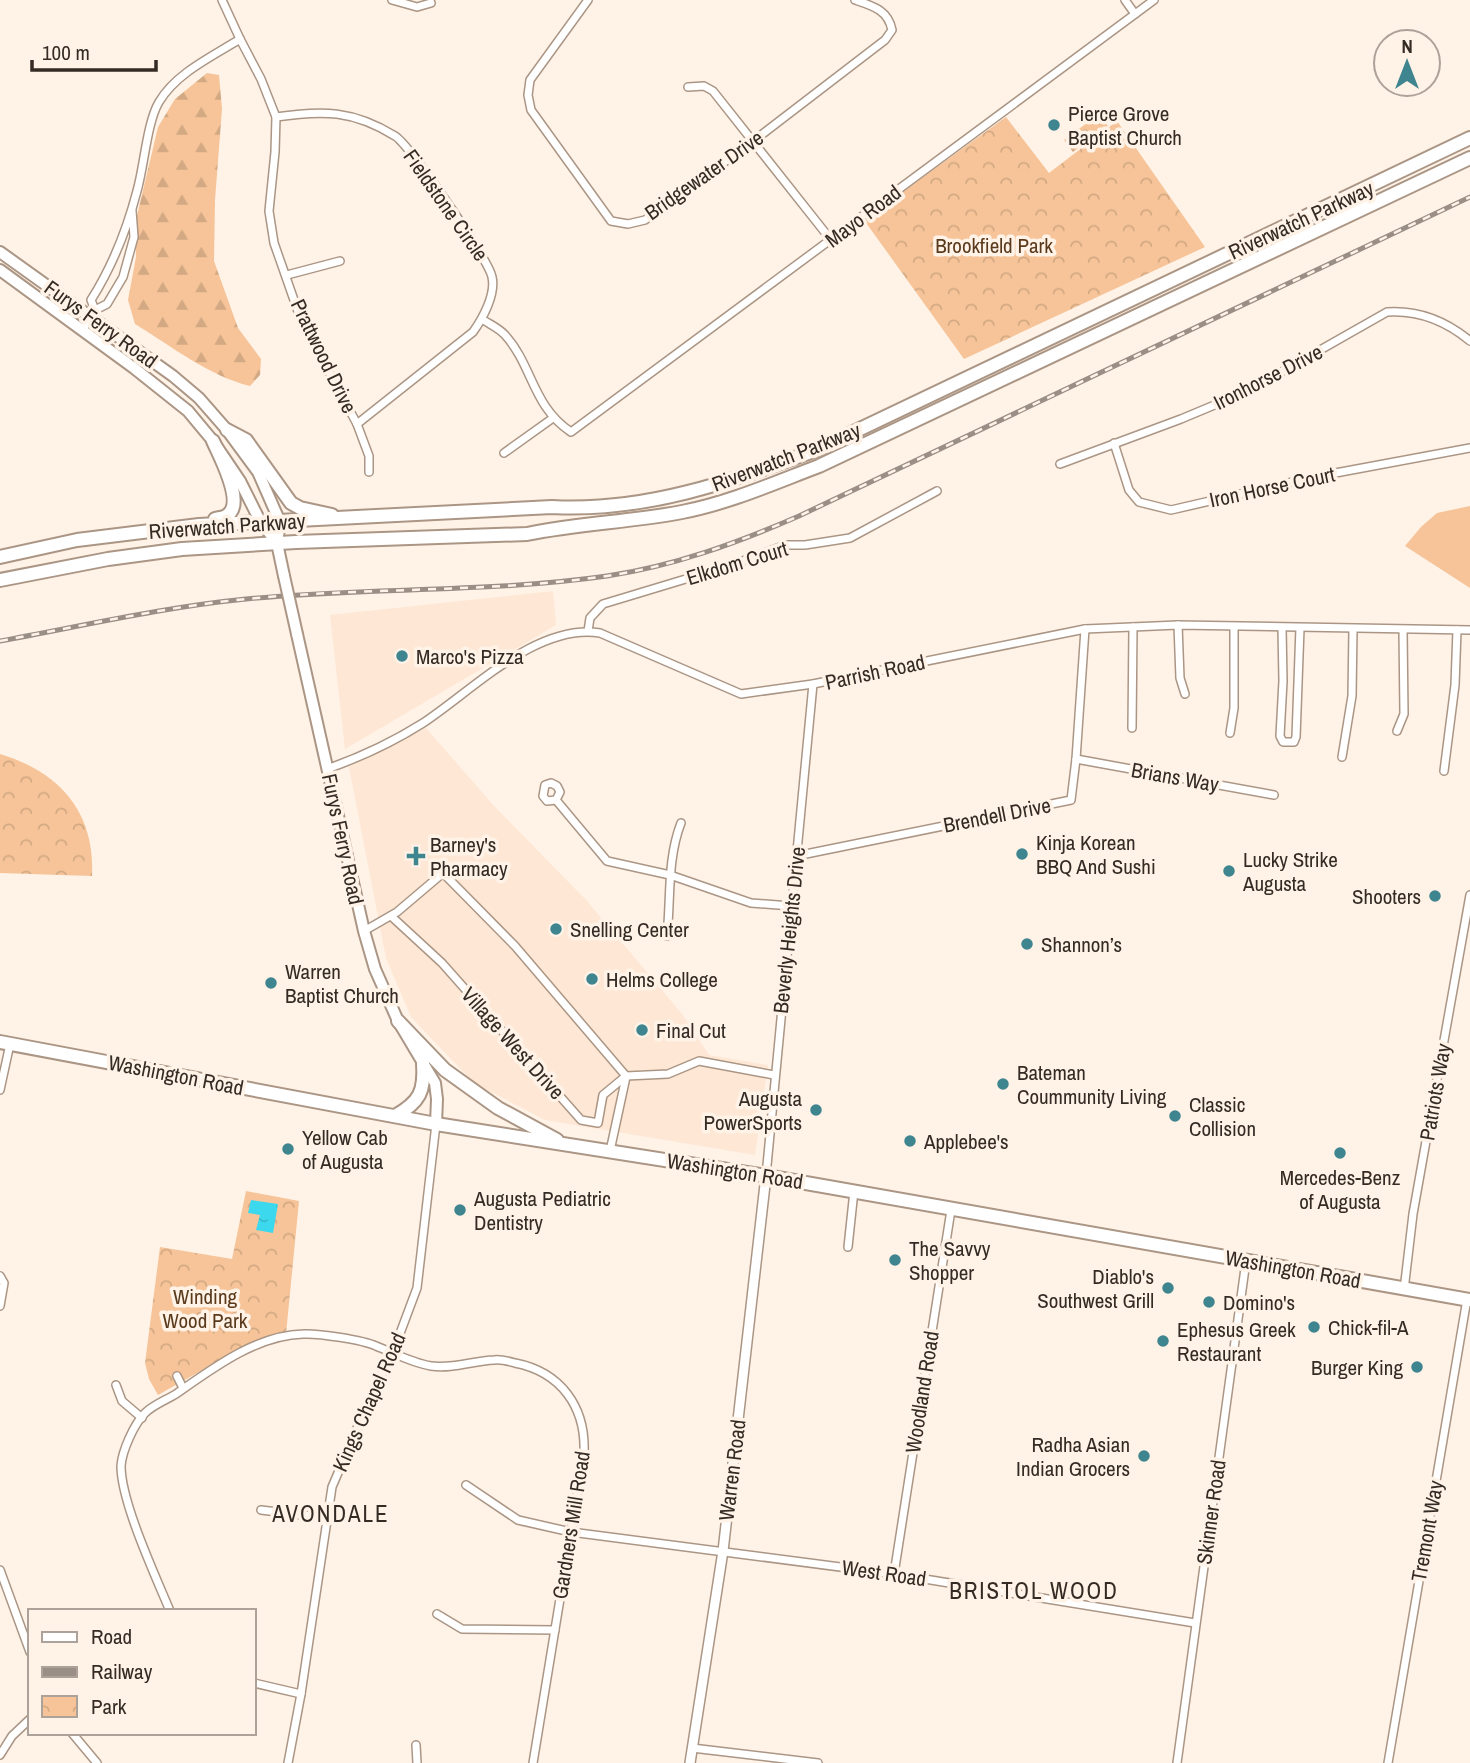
<svg xmlns="http://www.w3.org/2000/svg" width="1470" height="1763" viewBox="0 0 1470 1763" font-family="'Archivo Narrow',sans-serif">
	<style>
		.built { fill: #fee7d4 }
		.grass { fill: #f6c498 }
		.forest { fill: url(#forest-firs) }
		.cemetery { fill: url(#cemetery-stones) }
		.park { fill: url(#park-crowns) }
		.water { fill: url(#water-ripples) }
		.lines { fill: none; stroke-linecap: round; stroke-linejoin: round }
		.minor-casing { stroke: #ab9685; stroke-width: 10 }
		.tertiary-casing { stroke: #ab9685; stroke-width: 12 }
		.secondary-casing { stroke: #ab9685; stroke-width: 14 }
		.primary-casing { stroke: #ab9685; stroke-width: 16 }
		.minor { stroke: #fff; stroke-width: 7 }
		.tertiary { stroke: #fff; stroke-width: 9 }
		.secondary { stroke: #fff; stroke-width: 10 }
		.primary { stroke: #fff; stroke-width: 12 }
		.rail-casing { stroke: #998f86; stroke-width: 5 }
		.rail { stroke: #fff2e7; stroke-width: 2.5; stroke-dasharray: 8; stroke-linecap: butt }
		.secondary-bridge-casing { stroke: #ab9685; stroke-width: 14; stroke-linecap: butt }
		.secondary-bridge { stroke: #fff; stroke-width: 10 }
		.poi-dot { fill: #3e858f; stroke: #fff2e7; stroke-width: 2.5 }
		.labels { text-anchor: middle; dominant-baseline: central; stroke-width: 7; stroke-linejoin: round; paint-order: stroke }
		.poi-label { font-size: 21px; fill: #332b24; stroke: #fff2e7; text-anchor: start }
		.street-label { font-size: 21px; fill: #332b24; stroke: #fff2e7 }
		.park-label { font-size: 21px; fill: #5a3a1c; stroke: #fff2e7 }
		.neighbourhood-label { font-size: 23px; letter-spacing: 2px; fill: #332b24; stroke: #fff2e7 }
	</style>
	<defs>
		<pattern id="forest-firs" width="22" height="20" patternUnits="userSpaceOnUse" patternTransform="scale(1.75)"><rect width="22" height="20" fill="#f6c498"/><path d="M5 1l3.5 6h-7zM16 11l3.5 6h-7z" fill="#d3a983"/></pattern>
		<pattern id="cemetery-stones" width="16" height="16" patternUnits="userSpaceOnUse" patternTransform="scale(1.75)"><rect width="16" height="16" fill="#f6c498"/><path d="M2 7V4a2 2 0 0 1 4 0v3zM10 15v-3a2 2 0 0 1 4 0v3z" fill="#d3a983"/></pattern>
		<pattern id="park-crowns" width="20" height="18" patternUnits="userSpaceOnUse" patternTransform="scale(1.75)"><rect width="20" height="18" fill="#f6c498"/><path d="M2 6a3 3 0 1 1 6 0M12 15a3 3 0 1 1 6 0" fill="none" stroke="#d3a983"/></pattern>
		<pattern id="water-ripples" width="26" height="14" patternUnits="userSpaceOnUse" patternTransform="scale(1.75)"><rect width="26" height="14" fill="#3cd9ee"/><path d="M2 4q2-2 4 0t4 0M15 11q2-2 4 0t4 0" fill="none" stroke="#35bacc"/></pattern>
	</defs>
	<rect width="100%" height="100%" fill="#fff2e7"/>
	<g class="built">
		<polygon points="553,591 556,625 345,749 330,615"/>
		<polygon points="426,728 494,806 587,901 682,1014 709,1055 768,1065 755,1155 545,1120 474,1083 411,1017 386,958 349,767"/>
	</g>
	<polygon class="grass" points="1470,506 1470,588 1405,546 1421,527 1437,513"/>
	<path class="forest" d="M207 73 219 75 222 109 215 200 214 261 238 328 261 359 260 375 250 386C209 376 171 346 135 324L128 300 136 257V220L158 127 175 99Z"/>
	<polygon class="cemetery" points="1099,114 1108,126 1073,152 1064,140"/>
	<g class="park">
		<polygon points="1006,117 1049,173 1117,121 1205,247 964,359 864,220"/>
		<path d="M0 754C59 772 95 811 92 876L0 873Z"/>
		<polygon points="246,1191 299,1201 286,1334 247,1345 158,1395 149,1379 145,1363 160,1247 232,1259"/>
	</g>
	<polygon class="water" points="251,1200 278,1204 273,1233 256,1230 260,1215 248,1213"/>
	<g class="lines">
		<defs>
			<g id="minor">
				<polyline points="222,0 240,39"/>
				<polyline points="392,0 417,7 431,3"/>
				<path d="M588 0 530 80 528 95 531 110 611 221 628 224 645 220 752 142 885 40 892 30C888 10 873 6 855 0"/>
				<polyline points="1125,0 1135,14"/>
				<polyline points="688,87 704,86 713,91 831,240"/>
				<path d="M276 117C322 110 353 110 395 136 409 144 489 260 492 277 496 294 483 318 473 332L357 424"/>
				<polyline points="287,275 340,261"/>
				<path d="M95 310 91 300C112 267 127 229 137 191 144 167 147 122 159 102 176 73 213 56 240 39L261 79 276 117 275 152 269 211 274 243 301 320 357 424 369 456V472"/>
				<path d="M482 319C489 324 499 328 505 335 533 366 532 406 571 432L1154 0"/>
				<polyline points="82,331 95,310 107,304 123,277 134,237 132,211"/>
				<polyline points="1114,443 1129,490 1139,502 1171,510 1314,477 1470,448"/>
				<polyline points="504,453 553,418"/>
				<path d="M1060 464 1181 419 1248 391 1387 312C1418 310 1446 321 1470 341"/>
				<polyline points="1178,625 1180,678 1185,694"/>
				<polyline points="1282,628 1283,681 1280,736 1283,742 1294,742 1296,737 1300,628"/>
				<polyline points="588,631 590,618 603,604 732,565 786,545 805,545 850,538 937,491"/>
				<polyline points="1132,728 1133,627"/>
				<polyline points="1397,731 1404,714 1403,630"/>
				<polyline points="1230,733 1234,708 1234,627"/>
				<polyline points="1342,757 1352,696 1353,629"/>
				<polyline points="1076,759 1274,795"/>
				<path d="M327 769C361 757 393 742 423 723 473 690 537 623 600 633L741 694 813 684 1085 629 1178 625 1470 630"/>
				<polyline points="1444,771 1455,685 1457,630"/>
				<polyline points="556,800 560,792 557,786 551,783 545,785 543,796 547,801 556,800 607,861 670,875 751,903 791,906"/>
				<polyline points="796,856 1071,800 1076,759 1085,629"/>
				<polyline points="391,916 442,963 581,1120 598,1123 603,1095 626,1076 668,1074 699,1061 774,1075"/>
				<polyline points="364,931 397,912 443,873 515,946 626,1076"/>
				<path d="M667 936C671 898 667 859 681 823"/>
				<polyline points="0,1090 10,1044"/>
				<polyline points="610,1151 626,1077"/>
				<polyline points="766,1176 813,684"/>
				<polyline points="848,1247 854,1191"/>
				<polyline points="0,1276 4,1283 0,1306"/>
				<polyline points="1404,1290 1413,1214 1470,895"/>
				<polyline points="177,1376 183,1388"/>
				<polyline points="116,1385 122,1401 142,1418"/>
				<polyline points="466,1485 518,1520 571,1532 894,1574 1195,1623"/>
				<polyline points="261,1510 328,1518"/>
				<polyline points="0,1570 30,1652"/>
				<polyline points="894,1574 951,1210"/>
				<path d="M170 1611C155 1575 121 1502 121 1466 122 1451 134 1424 145 1413 153 1405 166 1400 176 1394 213 1368 257 1335 303 1334 318 1333 363 1340 376 1346 394 1353 412 1363 431 1366 452 1369 473 1361 494 1360 501 1359 508 1361 515 1363 561 1372 586 1407 584 1453L533 1763"/>
				<polyline points="437,1614 462,1629 555,1630"/>
				<polyline points="254,1683 301,1694"/>
				<polyline points="72,1733 97,1763"/>
				<polyline points="416,1745 417,1763"/>
				<polyline points="692,1748 818,1763"/>
				<polyline points="0,1755 12,1736 30,1719"/>
				<polyline points="288,1763 301,1694 332,1487 372,1393 393,1352 417,1288 436,1124"/>
				<polyline points="1177,1763 1246,1261"/>
				<polyline points="1388,1763 1467,1299"/>
			</g>
			<polyline id="tertiary" points="690,1763 723,1551 766,1176"/>
			<g id="secondary">
				<polyline points="0,252 173,376 199,398 227,430 258,472 280,522 277,543 284,576"/>
				<polyline points="0,270 134,368 188,411 213,441 240,481 260,521 277,543"/>
				<polyline points="297,634 364,931 375,969 398,1021 435,1083 437,1099 436,1124"/>
			</g>
			<g id="primary">
				<polyline points="227,430 246,440 291,503 300,508 332,515"/>
				<path d="M213 441C219 455 247 505 226 516 223 518 219 518 215 519"/>
				<path d="M0 557 77 540 199 525 552 507C646 512 729 482 816 450L1470 138"/>
				<path d="M0 580 108 559 182 549 296 542 527 534C578 523 631 522 682 512 729 503 774 483 819 466L1470 158"/>
				<polyline points="398,1021 445,1070 498,1108 557,1140"/>
				<polyline points="0,1042 436,1124 766,1176 1470,1300"/>
				<path d="M395 1116C420 1102 425 1091 423 1063"/>
			</g>
		</defs>
		<use href="#minor" class="minor-casing"/>
		<use href="#tertiary" class="tertiary-casing"/>
		<use href="#secondary" class="secondary-casing"/>
		<use href="#primary" class="primary-casing"/>
		<use href="#minor" class="minor"/>
		<use href="#tertiary" class="tertiary"/>
		<use href="#secondary" class="secondary"/>
		<use href="#primary" class="primary"/>
		<defs>
			<path id="rail" d="M0 641C82 626 164 607 246 599 366 587 488 593 607 576 674 566 737 543 799 516L1470 197"/>
		</defs>
		<use href="#rail" class="rail-casing"/>
		<use href="#rail" class="rail"/>
		<defs>
			<polyline id="secondary-bridge" points="284,576 297,634"/>
		</defs>
		<use href="#secondary-bridge" class="secondary-bridge-casing"/>
		<use href="#secondary-bridge" class="secondary-bridge"/>
	</g>
	<g class="poi-dot">
		<circle cx="1054" cy="125" r="7"/>
		<circle cx="402" cy="656" r="7"/>
		<circle cx="1022" cy="854" r="7"/>
		<path d="M412.5 845.5h7v7h7v7h-7v7h-7v-7h-7v-7h7z"/>
		<circle cx="1229" cy="871" r="7"/>
		<circle cx="1435" cy="896" r="7"/>
		<circle cx="556" cy="929" r="7"/>
		<circle cx="1027" cy="944" r="7"/>
		<circle cx="592" cy="979" r="7"/>
		<circle cx="271" cy="983" r="7"/>
		<circle cx="642" cy="1030" r="7"/>
		<circle cx="1003" cy="1084" r="7"/>
		<circle cx="816" cy="1110" r="7"/>
		<circle cx="1175" cy="1116" r="7"/>
		<circle cx="910" cy="1141" r="7"/>
		<circle cx="288" cy="1149" r="7"/>
		<circle cx="1340" cy="1153" r="7"/>
		<circle cx="460" cy="1210" r="7"/>
		<circle cx="895" cy="1260" r="7"/>
		<circle cx="1168" cy="1288" r="7"/>
		<circle cx="1209" cy="1302" r="7"/>
		<circle cx="1314" cy="1327" r="7"/>
		<circle cx="1163" cy="1341" r="7"/>
		<circle cx="1417" cy="1367" r="7"/>
		<circle cx="1144" cy="1456" r="7"/>
	</g>
	<g class="labels">
		<g class="poi-label">
			<text x="1068" y="113">Pierce Grove<tspan x="1068" dy="24">Baptist Church</tspan></text>
			<text x="416" y="656">Marco's Pizza</text>
			<text x="1036" y="842">Kinja Korean<tspan x="1036" dy="24">BBQ And Sushi</tspan></text>
			<text x="430" y="844">Barney's<tspan x="430" dy="24">Pharmacy</tspan></text>
			<text x="1243" y="859">Lucky Strike<tspan x="1243" dy="24">Augusta</tspan></text>
			<text x="1421" y="896" text-anchor="end">Shooters</text>
			<text x="570" y="929">Snelling Center</text>
			<text x="1041" y="944">Shannon’s</text>
			<text x="285" y="971">Warren<tspan x="285" dy="24">Baptist Church</tspan></text>
			<text x="606" y="979">Helms College</text>
			<text x="656" y="1030">Final Cut</text>
			<text x="1017" y="1072">Bateman<tspan x="1017" dy="24">Coummunity Living</tspan></text>
			<text x="802" y="1098" text-anchor="end">Augusta<tspan x="802" dy="24">PowerSports</tspan></text>
			<text x="1189" y="1104">Classic<tspan x="1189" dy="24">Collision</tspan></text>
			<text x="302" y="1137">Yellow Cab<tspan x="302" dy="24">of Augusta</tspan></text>
			<text x="924" y="1141">Applebee's</text>
			<text x="1340" y="1177" text-anchor="middle">Mercedes-Benz<tspan x="1340" dy="24">of Augusta</tspan></text>
			<text x="474" y="1198">Augusta Pediatric<tspan x="474" dy="24">Dentistry</tspan></text>
			<text x="909" y="1248">The Savvy<tspan x="909" dy="24">Shopper</tspan></text>
			<text x="1154" y="1276" text-anchor="end">Diablo's<tspan x="1154" dy="24">Southwest Grill</tspan></text>
			<text x="1223" y="1302">Domino's</text>
			<text x="1328" y="1327">Chick-fil-A</text>
			<text x="1177" y="1329">Ephesus Greek<tspan x="1177" dy="24">Restaurant</tspan></text>
			<text x="1403" y="1367" text-anchor="end">Burger King</text>
			<text x="1130" y="1444" text-anchor="end">Radha Asian<tspan x="1130" dy="24">Indian Grocers</tspan></text>
		</g>
		<g class="street-label">
			<text transform="translate(704 175) rotate(-35)">Bridgewater Drive</text>
			<text transform="translate(446 205) rotate(55)">Fieldstone Circle</text>
			<text transform="translate(863 216) rotate(-37)">Mayo Road</text>
			<text transform="translate(1301 220) rotate(-25)">Riverwatch Parkway</text>
			<text transform="translate(101 324) rotate(36)">Furys Ferry Road</text>
			<text transform="translate(324 356) rotate(64)">Prattwood Drive</text>
			<text transform="translate(1268 377) rotate(-27)">Ironhorse Drive</text>
			<text transform="translate(786 457) rotate(-21)">Riverwatch Parkway</text>
			<text transform="translate(1272 487) rotate(-12)">Iron Horse Court</text>
			<text transform="translate(227 526) rotate(-4)">Riverwatch Parkway</text>
			<text transform="translate(737 563) rotate(-17)">Elkdom Court</text>
			<text transform="translate(875 672) rotate(-12)">Parrish Road</text>
			<text transform="translate(1175 777) rotate(10)">Brians Way</text>
			<text transform="translate(997 815) rotate(-11)">Brendell Drive</text>
			<text transform="translate(343 839) rotate(78)">Furys Ferry Road</text>
			<text transform="translate(789 930) rotate(-84)">Beverly Heights Drive</text>
			<text transform="translate(513 1043) rotate(48)">Village West Drive</text>
			<text transform="translate(176 1075) rotate(11)">Washington Road</text>
			<text transform="translate(1435 1092) rotate(-80)">Patriots Way</text>
			<text transform="translate(735 1171) rotate(9)">Washington Road</text>
			<text transform="translate(1293 1269) rotate(10)">Washington Road</text>
			<text transform="translate(922 1392) rotate(-81)">Woodland Road</text>
			<text transform="translate(369 1402) rotate(-66)">Kings Chapel Road</text>
			<text transform="translate(732 1470) rotate(-83)">Warren Road</text>
			<text transform="translate(1211 1512) rotate(-82)">Skinner Road</text>
			<text transform="translate(571 1525) rotate(-81)">Gardners Mill Road</text>
			<text transform="translate(1427 1531) rotate(-80)">Tremont Way</text>
			<text transform="translate(884 1573) rotate(8)">West Road</text>
		</g>
		<g class="park-label">
			<text x="994" y="245">Brookfield Park</text>
			<text x="205" y="1296">Winding<tspan x="205" dy="24">Wood Park</tspan></text>
		</g>
		<g class="neighbourhood-label">
			<text x="331" y="1513">AVONDALE</text>
			<text x="1034" y="1590">BRISTOL WOOD</text>
		</g>
	</g>
	<rect x="28" y="1609" width="228" height="126" fill="#fff2e7" stroke="#ada299" stroke-width="2"/>
	<rect x="42" y="1632" width="35" height="10" fill="#ffffff" stroke="#ada299" stroke-width="2"/>
	<text x="91" y="1644" font-size="21" fill="#332b24">Road</text>
	<rect x="42" y="1667" width="35" height="10" fill="#998f86" stroke="#ada299" stroke-width="2"/>
	<text x="91" y="1679" font-size="21" fill="#332b24">Railway</text>
	<rect x="42" y="1696" width="35" height="21" fill="url(#park-crowns)" stroke="#ada299" stroke-width="2"/>
	<text x="91" y="1714" font-size="21" fill="#332b24">Park</text>
	<g transform="translate(1407 63)"><circle r="33" fill="#fff2e7" stroke="#ada299" stroke-width="2"/>
	<path d="M0-5L12 26L0 18L-12 26Z" fill="#3e858f"/>
	<text y="-10" font-size="19" font-weight="bold" text-anchor="middle" fill="#332b24">N</text>
	</g>
	<path d="M32 60v10h124v-10" fill="none" stroke="#332b24" stroke-width="3.5"/>
	<text x="42" y="60" font-size="21" fill="#332b24" stroke="#fff2e7" stroke-width="5" paint-order="stroke">100 m</text>
</svg>
